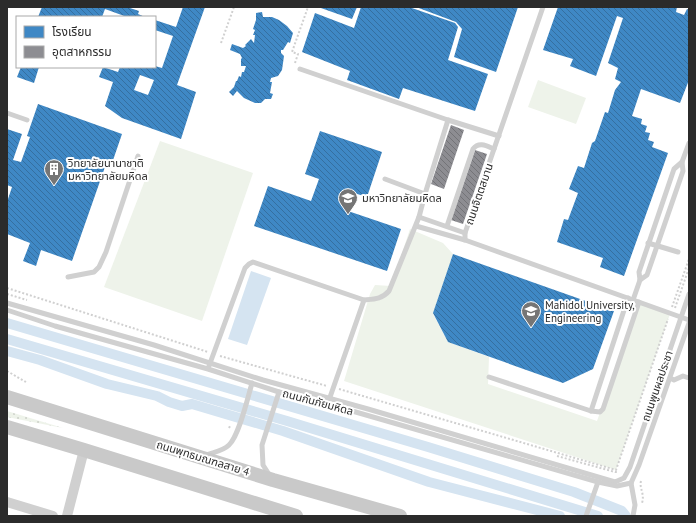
<svg xmlns="http://www.w3.org/2000/svg" width="696" height="523" viewBox="0 0 696 523" font-family="'PT Sans','Noto Sans Thai',sans-serif">
	<style>
		.grass { fill: url(#grass-dots) }
		.park { fill: #eef3ea }
		.water { fill: #d5e4f1 }
		.schools { fill: url(#schools-back-hatch); fill-rule: evenodd }
		.industry { fill: url(#industry-back-hatch) }
		.lines { fill: none; stroke-linecap: round; stroke-linejoin: round }
		.canal { stroke: #d5e4f1; stroke-width: 10 }
		.path { stroke: #d0d0d0; stroke-width: 2; stroke-dasharray: 2 2; stroke-linecap: butt }
		.service { stroke: #d0d0d0; stroke-width: 5 }
		.minor { stroke: #d0d0d0; stroke-width: 10 }
		.secondary { stroke: #c9c9c9; stroke-width: 14 }
		.labels { text-anchor: middle; dominant-baseline: central; stroke-width: 4; stroke-linejoin: round; paint-order: stroke }
		.poi-label { font-size: 11px; fill: #2b2b2b; stroke: #fff; text-anchor: start }
		.street-label { font-size: 11px; fill: #2b2b2b; stroke: #fff }
	</style>
	<defs>
		<pattern id="grass-dots" width="8" height="8" patternUnits="userSpaceOnUse"><rect width="8" height="8" fill="#eef3ea"/><path d="M2 2h.1M6 6h.1" fill="none" stroke="#ccd0c9" stroke-width="1.8" stroke-linecap="round"/></pattern>
		<pattern id="schools-back-hatch" width="6" height="6" patternUnits="userSpaceOnUse"><rect width="6" height="6" fill="#3f88c5"/><path d="M-1 5l2 2M0 0l6 6M5-1l2 2" fill="none" stroke="#356fa0"/></pattern>
		<pattern id="industry-back-hatch" width="6" height="6" patternUnits="userSpaceOnUse"><rect width="6" height="6" fill="#8d8d92"/><path d="M-1 5l2 2M0 0l6 6M5-1l2 2" fill="none" stroke="#737377"/></pattern>
	</defs>
	<rect width="100%" height="100%" fill="#fff"/>
	<polygon class="grass" points="7,411 63,428 7,417"/>
	<g class="park">
		<polygon points="538,80 586,98 576,124 528,107"/>
		<polygon points="160,141 253,173 202,321 104,287"/>
		<polygon points="410,229 443,243 453,254 433,314 448,342 489,357 488,384 597,421 639,302 670,314 616,470 344,381 370,294 375,285 391,286"/>
	</g>
	<polygon class="water" points="251,271 271,278 247,345 228,339"/>
	<g class="schools">
		<polygon points="42,7 127,7 139,11 138,14 145,17 127,17 105,9 102,17 38,17"/>
		<path d="M183 7H205L177 85 196 92 181 139 122 118 105 106 113 82 99 77 103 67 118 72 120 67H155V66L162 68 173 36 155 30V20L176 27ZM140 75 154 80 148 95 134 90Z"/>
		<polygon points="318,7 357,7 352,19"/>
		<polygon points="361,7 409,7 455,23 458,27 448,60 488,74 475,111 403,88 399,99 347,80 350,71 302,52 315,13 354,28"/>
		<polygon points="416,7 518,7 496,72 454,57 462,29 456,22"/>
		<polygon points="558,7 677,7 676,12 684,15 687,9 689,10 689,80 680,103 641,89 632,116 642,119 641,124 647,126 645,132 650,133 648,140 654,142 652,147 668,153 624,276 600,267 603,258 557,242 564,219 568,220 578,193 569,189 578,166 584,168 592,143 595,141 605,112 608,113 615,90 621,82 615,79 618,68 608,63 623,18 617,16 596,76 570,66 573,59 543,50"/>
		<polygon points="262,12 263,17 272,17 279,20 287,26 293,33 290,43 288,42 283,50 281,50 281,53 284,56 282,70 278,76 271,78 270,82 272,82 270,93 273,94 271,99 265,99 261,103 255,103 244,98 237,91 233,96 229,92 234,87 236,81 237,81 239,76 241,77 242,72 244,72 246,66 241,66 241,59 242,58 240,54 230,50 232,44 243,48 246,46 245,45 251,39 254,43 255,35 253,35 255,30 253,29 256,20 256,13"/>
		<polygon points="21,67 39,67 34,83 17,77"/>
		<polygon points="38,104 122,134 110,169 105,167 72,261 41,250 36,266 23,261 30,243 7,234 7,202 12,187 7,185 7,129 22,134 13,160 21,162 30,137 27,136"/>
		<polygon points="320,131 382,152 367,197 354,193 348,211 401,229 387,271 254,226 268,186 311,201 319,179 305,174"/>
		<polygon points="453,254 614,311 593,369 563,383 448,342 433,313"/>
	</g>
	<g class="industry">
		<polygon points="451,125 464,130 444,189 431,184"/>
		<polygon points="475,150 487,154 463,224 451,220"/>
	</g>
	<g class="lines">
		<g class="canal">
			<polyline points="7,323 428,447 574,492 622,511 626,516"/>
			<polyline points="7,339 287,421 598,516"/>
			<polyline points="7,351 40,360 107,384 157,396 169,402 182,406 192,404 283,431 429,482 560,516"/>
		</g>
		<g class="path">
			<polyline points="221,43 234,7"/>
			<polyline points="295,63 298,54 292,52 308,7"/>
			<polyline points="7,288 208,352"/>
			<polyline points="7,294 27,300"/>
			<polyline points="672,307 689,259"/>
			<polyline points="675,308 689,268"/>
			<polyline points="220,356 327,386"/>
			<polyline points="7,371 26,382"/>
			<polyline points="339,389 616,470 668,319"/>
			<polyline points="229,428 230,426"/>
			<polyline points="557,456 615,472 618,472"/>
			<path d="M641 481C639 488 645 494 642 503"/>
		</g>
		<g class="service">
			<polyline points="300,69 448,120 499,136"/>
			<polyline points="7,113 27,120"/>
			<polyline points="385,179 425,194 419,217"/>
			<polyline points="425,194 448,120"/>
			<polyline points="416,226 465,240 689,320"/>
			<path d="M447 226 473 149C479 141 487 146 494 149"/>
			<polyline points="465,240 465,233 543,7"/>
			<polyline points="648,243 678,252"/>
			<polyline points="68,277 94,272 99,267 106,252 138,156"/>
			<polyline points="640,280 647,275 683,171 682,162 689,143"/>
			<path d="M364 300C375 299 382 299 389 291L419 217 465 233"/>
			<polyline points="633,300 640,280 639,272 674,169 682,162"/>
			<polyline points="7,303 154,345 263,380 368,409 615,482 624,478 630,467 689,294"/>
			<polyline points="7,310 55,326 208,369 279,392 328,404 598,482 617,486 631,483"/>
			<polyline points="209,366 245,268 249,264 253,262 364,300 329,400"/>
			<polyline points="489,377 591,411 600,412 603,409 639,302"/>
			<polyline points="670,378 674,380 683,376 689,378"/>
			<polyline points="591,411 628,298"/>
			<path d="M206 455C214 452 223 451 229 445 239 436 248 397 252 383"/>
			<polyline points="270,476 263,465 262,445 279,392"/>
			<polyline points="631,483 639,465 689,323"/>
			<polyline points="631,483 635,505 633,516"/>
			<polyline points="586,516 598,482"/>
		</g>
		<g class="minor">
			<polyline points="7,502 53,516"/>
			<polyline points="67,516 84,450"/>
		</g>
		<g class="secondary">
			<polyline points="7,397 273,480 400,516"/>
			<polyline points="7,427 84,450 296,516"/>
		</g>
	</g>
	<defs>
		<symbol id="building-pin" viewBox="-11 -11 22 30"><path d="M0 17L-7.5 6A9.5 9.5 0 1 1 7.5 6Z" fill="#757575" stroke="#fff"/><path d="M-4-6H4V6H1V3H-1V6H-4ZM-2.5-4.3h1.7v1.8h-1.7ZM.8-4.3h1.7v1.8H.8ZM-2.5-1h1.7V.8h-1.7ZM.8-1h1.7V.8H.8Z" fill="#fff"/></symbol>
		<symbol id="university-pin" viewBox="-11 -11 22 30"><path d="M0 17L-7.5 6A9.5 9.5 0 1 1 7.5 6Z" fill="#757575" stroke="#fff"/><path d="M0-5L7-2L0 1L-7-2ZM-4 1L0 2.5L4 1V4Q0 6-4 4Z" fill="#fff"/></symbol>
	</defs>
	<g fill-rule="evenodd">
		<use href="#building-pin" x="43" y="158" width="22" height="30"/>
		<use href="#university-pin" x="337" y="187" width="22" height="30"/>
		<use href="#university-pin" x="520" y="300" width="22" height="30"/>
	</g>
	<g class="labels">
		<g class="poi-label">
			<text x="68" y="163">วิทยาลัยนานาชาติ<tspan x="68" dy="13">มหาวิทยาลัยมหิดล</tspan></text>
			<text x="362" y="198">มหาวิทยาลัยมหิดล</text>
			<text x="545" y="305">Mahidol University,<tspan x="545" dy="13">Engineering</tspan></text>
		</g>
		<g class="street-label">
			<text transform="translate(479 194) rotate(-71)">ถนนจิตตสมาน</text>
			<text transform="translate(657 386) rotate(-71)">ถนนพูนผลประชา</text>
			<text transform="translate(318 402) rotate(15)">ถนนกันภัยมหิดล</text>
			<text transform="translate(203 458) rotate(17)">ถนนพุทธมณฑลสาย 4</text>
		</g>
	</g>
	<rect width="696" height="523" fill="none" stroke="#2b2b2b" stroke-width="16"/>
	<rect x="16" y="16" width="140" height="52" fill="#ffffff" stroke="#aaaaaa"/>
	<rect x="24" y="26" width="20" height="12" fill="#3f88c5" stroke="#aaaaaa"/>
	<text x="52" y="36" font-size="12" fill="#2b2b2b">โรงเรียน</text>
	<rect x="24" y="46" width="20" height="12" fill="#8d8d92" stroke="#aaaaaa"/>
	<text x="52" y="56" font-size="12" fill="#2b2b2b">อุตสาหกรรม</text>
</svg>
